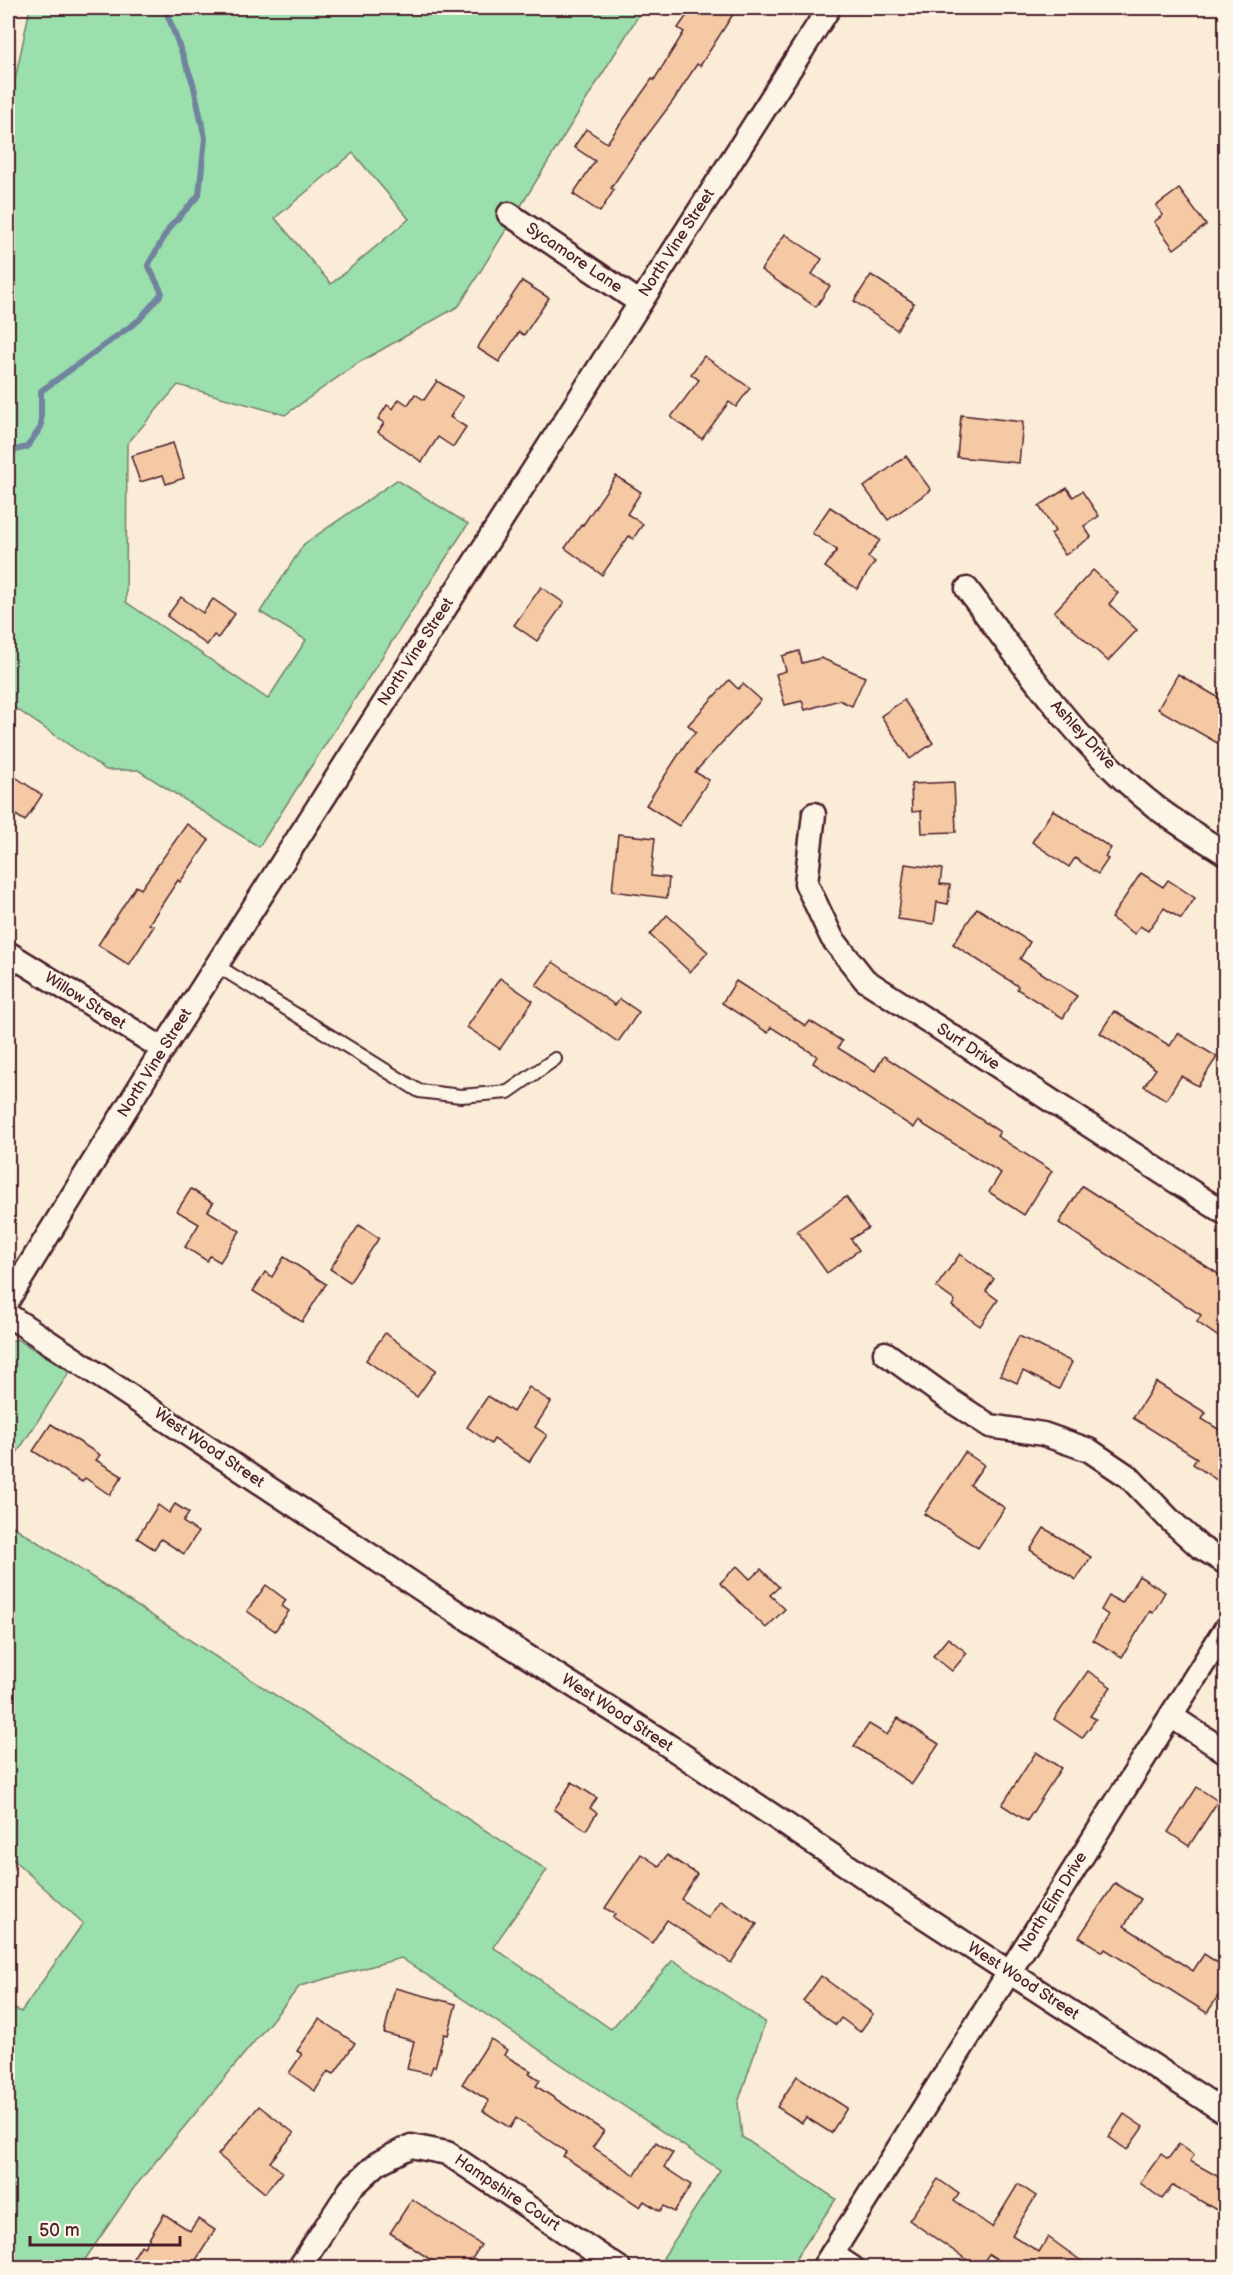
<svg xmlns="http://www.w3.org/2000/svg" width="1233" height="2275" viewBox="0 0 1233 2275" font-family="'Balsamiq Sans',sans-serif">
	<style>
		.green { fill: #9adfac; stroke: #727f6c; stroke-width: 1.5; fill-rule: evenodd }
		.lines { fill: none; stroke-linecap: round; stroke-linejoin: round }
		.stream { stroke: #71839e; stroke-width: 6 }
		.building { fill: #f6c9a5; stroke: #4a1f2b; stroke-width: 1.5 }
		.lane-casing { stroke: #4a1f2b; stroke-width: 16 }
		.street-casing { stroke: #4a1f2b; stroke-width: 27 }
		.lane { stroke: #fcf5e5; stroke-width: 12 }
		.street { stroke: #fcf5e5; stroke-width: 22 }
		.labels { text-anchor: middle; dominant-baseline: central; stroke-width: 4.5; stroke-linejoin: round; paint-order: stroke }
		.street-label { font-size: 16px; fill: #4a1f2b; stroke: #fcf5e5 }
	</style>
	<rect width="100%" height="100%" fill="#fbecd8"/>
	<filter id="ink" filterUnits="userSpaceOnUse"><feTurbulence type="fractalNoise" baseFrequency=".0167" numOctaves="2"/><feDisplacementMap in="SourceGraphic" scale="12" xChannelSelector="R" yChannelSelector="G"/><feConvolveMatrix kernelMatrix="1 2 1 2 8 2 1 2 1" color-interpolation-filters="sRGB"/></filter>
	<g filter="url(#ink)">
		<g class="green">
			<path d="M30 8H643L459 306 358 363 285 415 178 385 127 444 126 602 268 699 306 640 260 612 304 544 397 480 468 524 259 847 138 770H106L8 703V103L10 104ZM353 153 409 219 331 284 275 218Z"/>
			<polygon points="17,1339 70,1371 8,1467 8,1342"/>
			<polygon points="8,1523 547,1870 493,1947 611,2029 673,1960 765,2022 738,2103 742,2137 836,2199 790,2267 669,2267 663,2258 720,2170 401,1958 300,1986 133,2189 80,2267 8,2267 8,2005 21,2012 83,1923 8,1855"/>
		</g>
		<g class="lines">
			<polyline class="stream" points="8,452 27,447 41,427 41,391 139,320 162,293 148,265 170,227 199,195 205,138 193,83 165,8"/>
		</g>
		<g class="building">
			<polygon points="692,8 737,8 700,66 697,64 673,101 640,145 611,188 614,190 600,212 573,194 595,161 574,147 586,129 607,143 652,79 654,80 684,32 678,28"/>
			<polygon points="1179,189 1206,225 1174,249 1154,222 1163,215 1156,206"/>
			<polygon points="785,234 822,259 812,274 830,286 816,307 761,270"/>
			<polygon points="871,275 914,303 897,330 854,301"/>
			<polygon points="522,281 549,298 524,335 519,332 499,362 477,348"/>
			<polygon points="704,356 750,388 736,407 729,402 702,439 671,417 699,380 691,374"/>
			<polygon points="437,381 463,397 450,417 466,427 453,447 438,437 422,462 378,432 384,423 378,419 387,405 393,409 399,399 408,405 415,394 424,400"/>
			<polygon points="961,415 1023,422 1019,463 957,457"/>
			<polygon points="173,443 184,478 166,484 163,475 140,482 131,456"/>
			<polygon points="906,456 931,490 888,520 864,487"/>
			<polygon points="616,476 641,492 627,514 643,524 633,539 629,536 602,575 565,548 582,524 583,525"/>
			<polygon points="1067,488 1073,497 1082,491 1099,516 1084,526 1091,537 1065,555 1051,534 1055,531 1039,506"/>
			<polygon points="830,507 880,540 868,557 875,562 857,589 825,567 837,550 812,533"/>
			<polygon points="1093,570 1118,593 1109,604 1137,630 1108,661 1054,612"/>
			<polygon points="541,587 564,603 537,641 514,625"/>
			<polygon points="181,597 203,613 213,599 235,614 218,638 214,635 207,645 167,616"/>
			<polygon points="799,651 802,663 821,658 865,677 852,706 839,700 805,710 802,701 785,705 776,674 786,671 782,656"/>
			<polygon points="1178,674 1226,702 1226,748 1158,709"/>
			<polygon points="729,680 738,689 743,684 761,700 695,772 709,780 679,826 646,805 688,740 696,732 688,725"/>
			<polygon points="904,700 933,743 910,759 881,716"/>
			<polygon points="8,772 42,795 25,821 8,810"/>
			<polygon points="954,782 956,832 922,833 921,811 912,812 911,784"/>
			<polygon points="1053,810 1111,848 1105,857 1108,859 1098,874 1075,858 1069,867 1032,842"/>
			<polygon points="187,824 209,840 180,882 178,880 149,924 154,926 129,965 98,945 136,886 141,889"/>
			<polygon points="618,834 655,838 651,876 669,878 667,898 612,891"/>
			<polygon points="905,864 942,869 940,884 950,885 948,904 937,902 934,924 898,919"/>
			<polygon points="1141,873 1163,887 1168,880 1195,898 1181,919 1164,908 1148,931 1140,926 1135,934 1111,918"/>
			<polygon points="977,908 1030,942 1020,959 1077,996 1063,1018 1017,989 1018,986 953,944"/>
			<polygon points="667,915 708,952 690,972 650,935"/>
			<polygon points="553,962 615,1005 620,999 639,1012 618,1042 536,985"/>
			<polygon points="500,978 533,1001 500,1049 467,1027"/>
			<polygon points="736,981 806,1026 810,1021 842,1041 838,1048 875,1071 884,1056 1000,1132 997,1136 1052,1171 1024,1215 989,1192 1001,1173 918,1121 914,1128 813,1063 817,1056 771,1027 768,1033 722,1003"/>
			<polygon points="1114,1011 1170,1046 1178,1033 1217,1057 1198,1086 1181,1076 1166,1100 1144,1086 1156,1069 1100,1033"/>
			<polygon points="1082,1186 1226,1279 1226,1342 1197,1322 1201,1315 1059,1223"/>
			<polygon points="191,1189 213,1203 208,1211 240,1231 220,1262 210,1256 207,1261 185,1247 199,1224 177,1211"/>
			<polygon points="846,1197 868,1228 851,1239 859,1250 827,1273 797,1231"/>
			<polygon points="359,1225 379,1238 350,1282 330,1269"/>
			<polygon points="960,1254 994,1279 986,1291 998,1300 980,1326 952,1306 955,1301 936,1287"/>
			<polygon points="284,1257 326,1284 302,1322 253,1291 265,1272 272,1277"/>
			<polygon points="385,1333 436,1370 417,1397 366,1360"/>
			<polygon points="1019,1336 1072,1362 1059,1389 1023,1371 1017,1383 1000,1375"/>
			<polygon points="1156,1382 1206,1413 1202,1419 1226,1434 1226,1486 1193,1464 1197,1458 1133,1418"/>
			<polygon points="529,1387 551,1402 535,1427 547,1435 529,1462 494,1439 491,1444 467,1427 488,1396 513,1412"/>
			<polygon points="51,1424 100,1455 96,1460 122,1476 110,1495 85,1478 82,1482 33,1451"/>
			<polygon points="965,1452 984,1465 970,1485 1005,1508 978,1548 924,1514"/>
			<polygon points="175,1504 189,1513 183,1522 198,1532 184,1554 161,1539 154,1549 137,1538 158,1505 169,1513"/>
			<polygon points="1044,1528 1091,1557 1076,1580 1030,1550"/>
			<polygon points="737,1566 750,1579 761,1569 779,1587 770,1595 785,1609 766,1628 720,1583"/>
			<polygon points="1139,1576 1165,1592 1153,1613 1150,1611 1122,1657 1093,1640 1108,1615 1101,1610 1109,1596 1122,1603"/>
			<polygon points="266,1585 286,1600 282,1606 289,1611 275,1631 247,1611"/>
			<polygon points="948,1638 967,1653 952,1671 933,1656"/>
			<polygon points="1088,1671 1111,1687 1090,1716 1096,1719 1082,1738 1054,1719"/>
			<polygon points="898,1718 939,1744 912,1784 854,1746 869,1724 887,1735"/>
			<polygon points="1036,1752 1061,1768 1027,1821 1002,1805"/>
			<polygon points="572,1782 597,1798 590,1808 597,1813 586,1830 554,1810"/>
			<polygon points="1197,1787 1218,1801 1189,1846 1168,1832"/>
			<polygon points="641,1854 659,1866 667,1855 697,1874 681,1899 708,1918 720,1900 757,1924 731,1963 667,1920 652,1943 613,1917 615,1914 605,1908"/>
			<polygon points="1115,1883 1141,1899 1124,1926 1193,1971 1204,1954 1226,1968 1226,1984 1207,2013 1105,1949 1103,1952 1079,1937"/>
			<polygon points="821,1976 873,2014 860,2032 841,2018 836,2025 803,2001"/>
			<polygon points="395,1988 456,2004 448,2035 444,2034 435,2067 433,2066 430,2074 407,2069 414,2041 384,2033"/>
			<polygon points="319,2019 355,2043 334,2074 328,2071 315,2091 289,2073 302,2054 297,2051"/>
			<polygon points="491,2039 507,2050 504,2055 531,2071 529,2073 540,2080 536,2086 604,2131 593,2147 635,2175 656,2142 673,2153 664,2167 691,2185 674,2212 664,2206 660,2211 644,2201 640,2207 563,2156 566,2152 516,2118 510,2128 483,2111 489,2101 462,2084"/>
			<polygon points="797,2076 847,2108 831,2133 806,2117 802,2123 777,2107"/>
			<polygon points="259,2106 294,2133 270,2162 282,2172 265,2193 218,2155"/>
			<polygon points="1124,2114 1143,2127 1127,2150 1109,2137"/>
			<polygon points="1179,2144 1194,2155 1190,2161 1226,2181 1226,2202 1220,2212 1173,2185 1162,2199 1140,2183 1161,2154 1168,2159"/>
			<polygon points="938,2179 959,2194 954,2201 992,2227 1018,2184 1036,2196 1012,2235 1039,2252 1048,2237 1091,2268 1011,2268 989,2254 979,2268 909,2220"/>
			<polygon points="412,2199 481,2245 466,2268 443,2268 390,2233"/>
			<polygon points="164,2214 190,2231 198,2219 215,2230 191,2268 127,2268 141,2245 144,2247"/>
		</g>
		<g class="lines">
			<defs>
				<polyline id="lane" points="216,965 419,1091 461,1096 508,1092 555,1059"/>
				<g id="street">
					<polyline points="509,214 639,302"/>
					<path d="M967 589C1025 667 1080 748 1157 808 1178 824 1203 839 1226 854"/>
					<polyline points="814,814 806,883 832,938 865,980 1226,1214"/>
					<polyline points="8,953 163,1049"/>
					<polyline points="8,1300 163,1049 829,8"/>
					<polyline points="8,1315 439,1601 660,1740 909,1907 1226,2113"/>
					<polyline points="885,1353 950,1400 990,1426 1043,1434 1089,1450 1129,1477 1169,1519 1200,1547 1226,1563"/>
					<polyline points="1171,1716 1226,1752"/>
					<polyline points="832,2254 853,2268"/>
					<polyline points="299,2268 351,2188 378,2163 411,2146 447,2153 619,2268"/>
					<polyline points="823,2268 1226,1628"/>
				</g>
			</defs>
			<use href="#lane" class="lane-casing"/>
			<use href="#street" class="street-casing"/>
			<use href="#lane" class="lane"/>
			<use href="#street" class="street"/>
		</g>
	</g>
	<g class="labels">
		<g class="street-label">
			<text transform="translate(677 243) rotate(-57)">North Vine Street</text>
			<text transform="translate(574 258) rotate(34)">Sycamore Lane</text>
			<text transform="translate(416 652) rotate(-57)">North Vine Street</text>
			<text transform="translate(1083 735) rotate(47)">Ashley Drive</text>
			<text transform="translate(85 1001) rotate(32)">Willow Street</text>
			<text transform="translate(968 1047) rotate(33)">Surf Drive</text>
			<text transform="translate(155 1063) rotate(-58)">North Vine Street</text>
			<text transform="translate(209 1448) rotate(34)">West Wood Street</text>
			<text transform="translate(617 1713) rotate(33)">West Wood Street</text>
			<text transform="translate(1053 1902) rotate(-58)">North Elm Drive</text>
			<text transform="translate(1023 1981) rotate(33)">West Wood Street</text>
			<text transform="translate(507 2193) rotate(34)">Hampshire Court</text>
		</g>
	</g>
	<rect width="1233" height="2275" fill="none" stroke="#fcf5e5" stroke-width="30"/>
	<rect x="15" y="15" width="1203" height="2245" fill="none" stroke="#4a1f2b" stroke-width="2" filter="url(#ink)"/>
	<path d="M30 2236v9h150v-9" fill="none" stroke="#4a1f2b" stroke-width="3"/>
	<text x="39" y="2236" font-size="18" fill="#4a1f2b" stroke="#fcf5e5" stroke-width="4.5" paint-order="stroke">50 m</text>
</svg>
